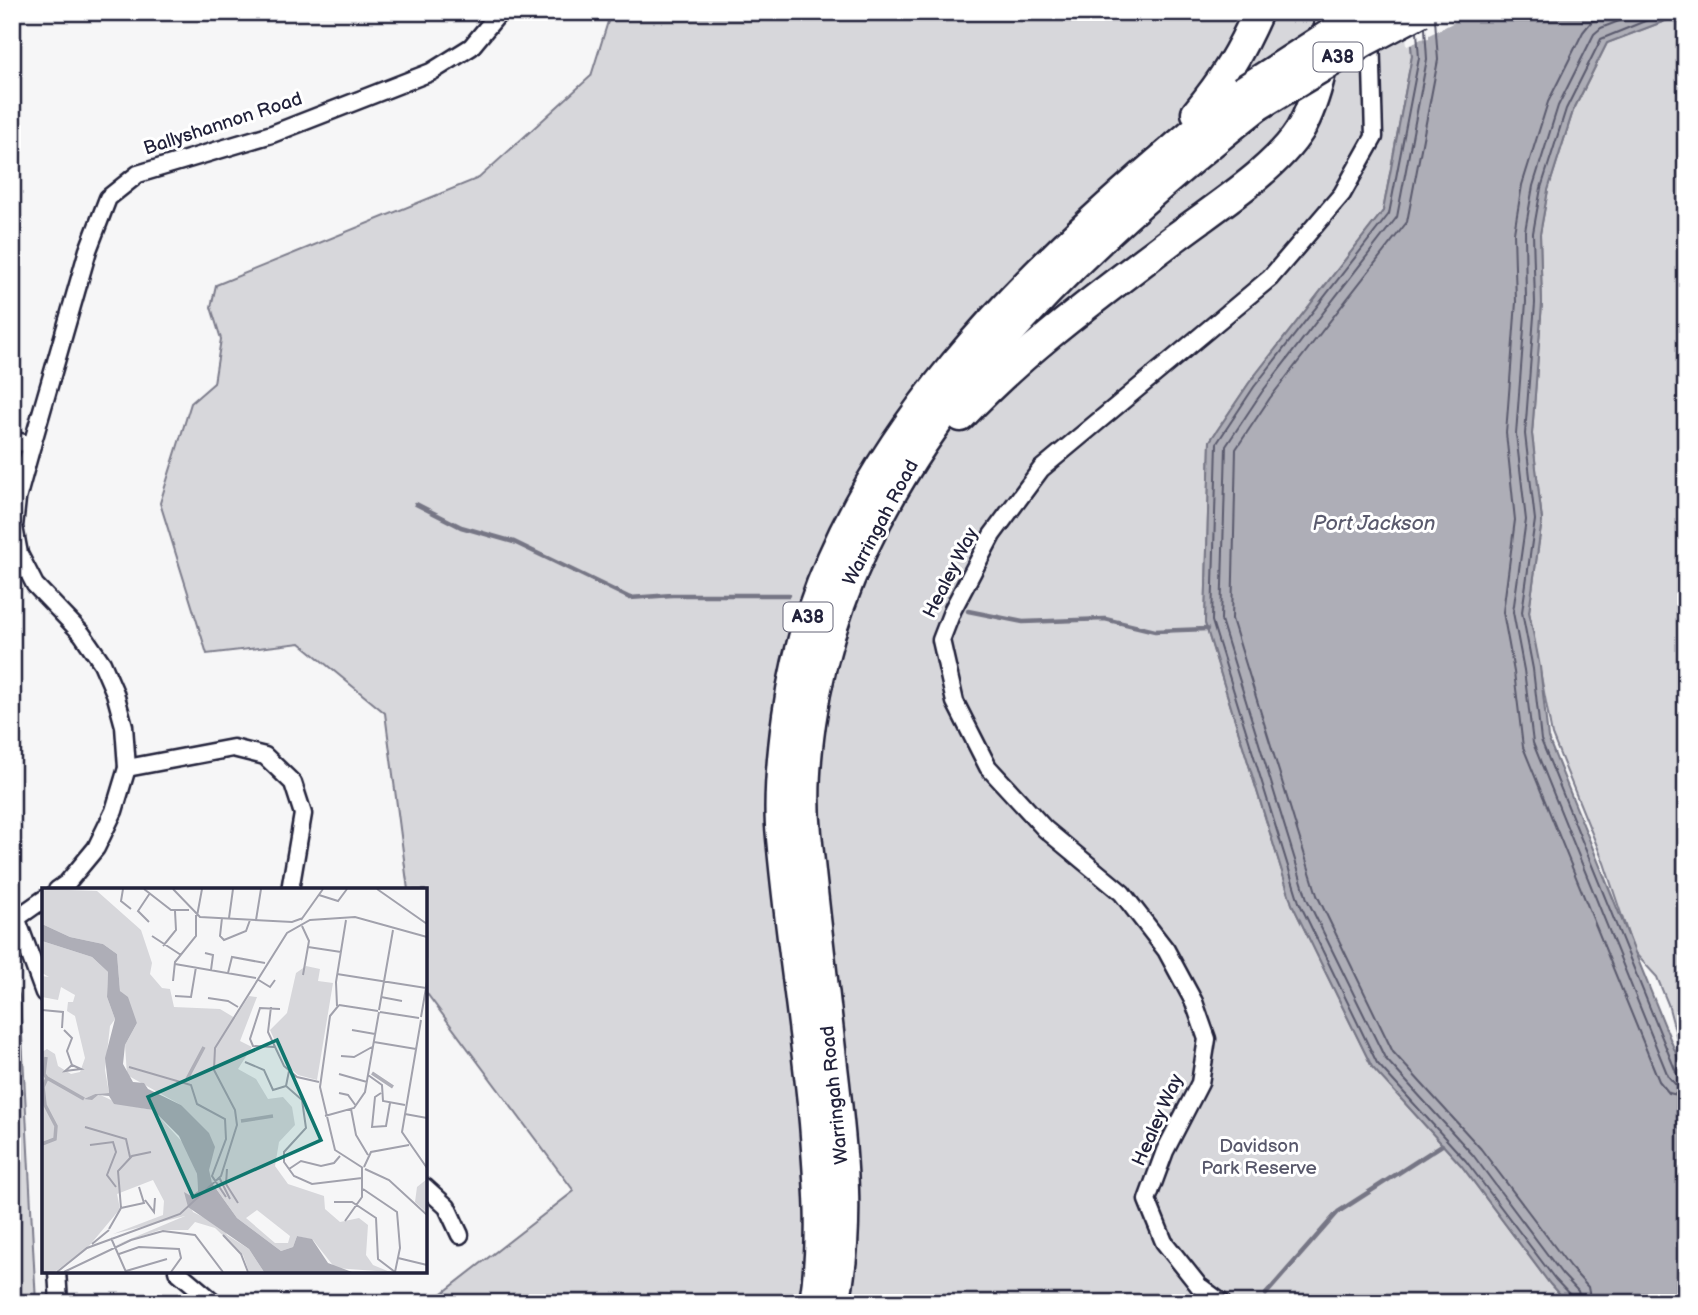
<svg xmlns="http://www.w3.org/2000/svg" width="1698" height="1315" viewBox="0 0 1698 1315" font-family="'Balsamiq Sans',sans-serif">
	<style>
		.green { fill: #d7d7db; stroke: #7c7c8b; stroke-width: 2 }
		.water { fill: #aeaeb7; stroke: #767685; stroke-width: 2 }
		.pier { fill: #f6f6f7 }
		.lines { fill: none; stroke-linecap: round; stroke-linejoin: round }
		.shore { stroke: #5a5a6d; stroke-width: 2 }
		.stream { stroke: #767685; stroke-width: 4.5 }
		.minor-casing { stroke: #22223b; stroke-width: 21 }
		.trunk-casing { stroke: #22223b; stroke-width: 33 }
		.minor { stroke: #fff; stroke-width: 16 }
		.trunk { stroke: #fff; stroke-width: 28 }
		.trunk-bridge-casing { stroke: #22223b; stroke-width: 33; stroke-linecap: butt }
		.trunk-bridge { stroke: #fff; stroke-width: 28 }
		.labels { text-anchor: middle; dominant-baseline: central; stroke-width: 6; stroke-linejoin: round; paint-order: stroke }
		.shield { fill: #fff; stroke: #646476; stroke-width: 2 }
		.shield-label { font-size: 18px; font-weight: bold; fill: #22223b }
		.street-label { font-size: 19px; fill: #22223b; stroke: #fff }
		.park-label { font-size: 19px; fill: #58586b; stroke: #fff }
		.water-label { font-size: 21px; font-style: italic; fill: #5a5a6d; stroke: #fff }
		.inset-river { fill: none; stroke: #aeaeb7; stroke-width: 3.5 }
		.inset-road { fill: none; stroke: #a1a1ac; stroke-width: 2 }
		.view { fill: #0f766e; fill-opacity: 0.15; stroke: #0f766e; stroke-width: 3.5 }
		.inset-edge { fill: none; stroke: #22223b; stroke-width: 3.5 }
	</style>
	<rect width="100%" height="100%" fill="#f6f6f7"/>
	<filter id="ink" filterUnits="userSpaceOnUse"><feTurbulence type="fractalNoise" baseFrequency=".0143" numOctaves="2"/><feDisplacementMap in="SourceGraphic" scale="14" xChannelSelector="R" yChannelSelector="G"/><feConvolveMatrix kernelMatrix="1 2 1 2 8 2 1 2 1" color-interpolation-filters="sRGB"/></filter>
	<g filter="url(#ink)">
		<g class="green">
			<polygon points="611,12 1408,12 1412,56 1383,211 1249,383 1210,441 1205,623 1292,904 1372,1067 1461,1165 1550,1284 1567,1303 430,1303 574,1191 425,991 425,890 408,890 385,713 300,643 207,654 160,503 191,403 214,383 221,339 211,307 216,285 479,178 591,76"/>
			<polygon points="1686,15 1686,1072 1668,1004 1657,977 1634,952 1604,863 1552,735 1529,612 1542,520 1532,434 1542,303 1540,234 1548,190 1573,111 1607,43 1678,16"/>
			<polygon points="12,975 20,998 36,1303 12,1303"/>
		</g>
		<polygon class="water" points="1408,12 1686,12 1686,15 1678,16 1607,43 1573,111 1548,190 1540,234 1542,303 1532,434 1542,520 1529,612 1540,667 1548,738 1686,1078 1686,1303 1567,1303 1550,1284 1461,1165 1372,1067 1292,904 1205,623 1210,441 1249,383 1383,211 1412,56"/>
		<polygon class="pier" points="1404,12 1474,12 1429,35 1429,38 1421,39 1407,46"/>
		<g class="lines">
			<g class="shore">
				<polyline points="1613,12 1592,21 1583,32 1548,102 1522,185 1514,233 1516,302 1506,433 1515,520 1503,612 1514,672 1523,747 1659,1081 1669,1093 1686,1097"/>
				<polyline points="1642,12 1601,28 1594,34 1558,106 1533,186 1525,231 1526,302 1516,434 1526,520 1513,612 1524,670 1533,743 1668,1076 1675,1084 1686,1086"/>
				<polyline points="1667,12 1601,39 1566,109 1541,188 1533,233 1535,303 1525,434 1535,520 1522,612 1533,669 1541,740 1676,1072 1680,1077 1686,1078"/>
				<polyline points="1435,19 1438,60 1407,222 1270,398 1236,449 1232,619 1317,895 1393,1052 1481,1149 1570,1267 1588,1287 1591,1303"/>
				<polyline points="1425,28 1427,59 1397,217 1262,392 1226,446 1221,620 1307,899 1385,1058 1473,1155 1562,1274 1578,1291 1581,1303"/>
				<polyline points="1417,32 1419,58 1389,214 1254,387 1217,443 1212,621 1299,902 1377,1063 1466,1161 1555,1279 1571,1296 1572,1303"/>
			</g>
			<g class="stream">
				<polyline points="416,504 461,527 514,542 630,598 672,595 789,595"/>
				<polyline points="968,611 1023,622 1105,619 1155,631 1207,629"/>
				<polyline points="1266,1294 1338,1212 1442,1145"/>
			</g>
			<defs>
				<g id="minor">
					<polyline points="12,440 32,445"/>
					<polyline points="127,768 233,748 265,756 293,783 303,814 290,890"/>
					<polyline points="57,890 67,883 96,848 114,811 127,768 124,726 115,693 102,663 82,634 35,585 19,554 14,527 17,499 32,445 88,250 108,198 138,174 272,134 431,72 471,47 500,12"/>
					<polyline points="12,906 44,993"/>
					<polyline points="17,918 44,899"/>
					<polyline points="425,1187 447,1207 460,1235"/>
					<polyline points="57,1271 59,1303"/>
					<polyline points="177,1271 215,1303"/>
					<polyline points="1222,1303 1199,1286 1164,1242 1147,1200 1165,1151 1200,1083 1207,1039 1194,1002 1166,950 1122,893 1045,829 988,767 955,702 941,640 953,609 992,535 1041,469 1270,278 1342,194 1374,137 1371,32"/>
				</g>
				<g id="trunk">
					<path d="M1196 113C1224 79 1240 53 1258 12"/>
					<path d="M961 417C1027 347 1100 295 1176 237 1214 208 1275 170 1300 130 1318 99 1328 48 1330 12"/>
					<path d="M814 1303C824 1240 819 1186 814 1123 805 1024 788 925 780 826 778 789 782 752 787 715 823 449 1045 253 1242 91"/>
					<path d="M835 1303C853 1219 841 1134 831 1050 823 978 814 905 807 833 803 797 806 759 811 723 847 461 1061 262 1258 106"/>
				</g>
			</defs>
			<use href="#minor" class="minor-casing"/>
			<use href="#trunk" class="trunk-casing"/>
			<use href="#minor" class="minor"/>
			<use href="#trunk" class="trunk"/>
			<defs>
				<g id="trunk-bridge">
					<polyline points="1242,91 1339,28 1369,12"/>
					<polyline points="1258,106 1366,41 1421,12"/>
				</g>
			</defs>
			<use href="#trunk-bridge" class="trunk-bridge-casing"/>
			<use href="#trunk-bridge" class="trunk-bridge"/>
		</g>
	</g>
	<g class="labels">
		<g class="shield">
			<rect x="1313.5" y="42.5" width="49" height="29" rx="5"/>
			<rect x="783.5" y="602.5" width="49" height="29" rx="5"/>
		</g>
		<g class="shield-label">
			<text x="1338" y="57">A38</text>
			<text x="808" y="617">A38</text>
		</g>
		<g class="street-label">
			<text transform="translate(223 124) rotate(-18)">Ballyshannon Road</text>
			<text transform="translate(881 523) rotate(-62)">Warringah Road</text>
			<text transform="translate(951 573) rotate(-63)">Healey Way</text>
			<text transform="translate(835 1095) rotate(-96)">Warringah Road</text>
			<text transform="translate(1158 1120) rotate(-66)">Healey Way</text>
		</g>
		<g class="park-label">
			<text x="1259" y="1146">Davidson<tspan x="1259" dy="22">Park Reserve</tspan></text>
		</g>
		<g class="water-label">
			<text x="1374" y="523">Port Jackson</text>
		</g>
	</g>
	<g transform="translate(42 888)">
		<rect width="385" height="385" fill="#f6f6f7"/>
		<path d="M0 1 55 3 99 42 110 75 108 86 120 100 128 101 132 119 178 121 193 130 207 108 215 109 198 153 210 159 196 181 214 191 226 211 241 209 250 219 253 237 237 254 233 278 246 296 282 308 283 321 298 334 317 330 326 337 324 367 331 377 348 384 293 380 271 352 255 348 251 359 239 363 195 330 170 295 139 217 85 187 83 157 95 135 78 103 75 66 61 56 28 49 0 36ZM215 322 248 348 246 355H233L204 330ZM0 53 50 69 66 84 65 109 73 131 68 138 63 182 67 205 53 206 43 211 56 206 78 216 111 222 143 257 155 286 156 303 149 308 143 306 151 324 181 339 185 347 207 361 222 384H207L201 367 173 340 153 334 146 342H118L74 357 143 328 71 346 121 327 122 313 111 292 75 306 78 321 47 358 13 384H0V164L5 161 13 166 16 178 29 186 38 184 43 170 33 128 25 123 26 114H31L33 107 19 99 16 112 0 109V88L7 89 0 85ZM264 78 278 81 276 93 291 95 275 192 256 187 244 177 228 142 245 125 254 85ZM385 291V325L373 314 375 299Z" fill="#d7d7db" fill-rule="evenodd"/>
		<path d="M0 36 28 49 61 56 75 66 78 103 86 109 95 135 83 157 81 176 91 194 102 195 106 201 139 217 167 245 173 259 167 282 170 295 195 330 239 363 251 359 255 348 270 351 286 375 310 384H222L207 361 146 319 142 304 149 308 156 303 155 286 137 248 111 222 72 216 67 208 56 207 50 212 42 211 53 206 67 205 63 170 73 131 65 109 66 84 50 69 0 53Z" fill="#aeaeb7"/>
		<path class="inset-river" d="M4 169 2 186 5 190M330 185 351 199M145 191 162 159M199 233 231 228M0 256 13 251 14 238 3 217 1 199 5 190 42 211"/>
		<path class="inset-road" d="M81 1 79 13 89 21M102 1 129 22H147M131 1 158 29 250 34 261 30M335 1 385 36M277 7 296 13 305 1M155 28 160 1M180 30 178 48 182 52 204 43 208 32M187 30 191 1M214 32 219 1M259 32 281 1M107 34 96 23 108 5M260 38 267 53 261 87M110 48 139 67M121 58 134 42 133 23M266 59 299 64M163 65 171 67 169 82M133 76 214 90M186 85 190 69 223 75M295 86 384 100M215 91 228 99 233 92M131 93 133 74 154 48V27M133 108 149 109 154 79M339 109 360 113M166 110 186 113 196 119M297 117 288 128 278 199 293 262 321 280M297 117 336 123M295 118 294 94 304 32M229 119 226 144 242 178 255 189 277 194M0 122 21 124 20 140M337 122 351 42M338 124 377 130M379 129 385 94M379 132 360 244 385 280M22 142 30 150 25 163 30 177 39 181 23 183 30 177M310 142 333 146M332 154 374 161M233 159 211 158 208 151 218 120 238 121M299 168 312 169 330 159M203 174 222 182 231 202 244 198M87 179 149 197 155 216 183 231 184 251 170 288 184 309M247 183 244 198 260 212 264 240 242 264V274L252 288 270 296 320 290M297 186 325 194M326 187 340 197 341 213 363 217M297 205 306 207 314 218M339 205 333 209 330 239 344 238 348 215M309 221 314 247 326 267M363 226 385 230M283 228 312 220 323 204 337 124M43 239 84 251 88 269M48 257 71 254 74 264 65 287 74 299M322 279 329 264 367 257M185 281 184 296 196 315M247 281 259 273 279 278 292 275 298 268M323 281 347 292 385 327M177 289 188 311M321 301 355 324 358 360 353 384M103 312 112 324 113 310M292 314H310L334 330 336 371 353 384M79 320 102 315 97 299M303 333 320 309V280M67 341 79 320 76 283 90 268 109 264M181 347 199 366 206 384M69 350 84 384M50 356 67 342M77 366 97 359 137 361 139 370 129 384M356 370 385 377M84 383 125 371M15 384 45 360 138 326 179 288 195 237 193 222 172 182 173 160 245 45 268 32 313 29 385 49M22 384 89 352 121 343 153 347 181 384"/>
		<path class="view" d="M235 152 279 252 151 309 106 209Z"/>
		<rect width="385" height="385" class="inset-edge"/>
	</g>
	<rect width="1698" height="1315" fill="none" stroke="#fff" stroke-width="42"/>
	<rect x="21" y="21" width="1656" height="1273" fill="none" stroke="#22223b" stroke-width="2.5" filter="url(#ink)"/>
</svg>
